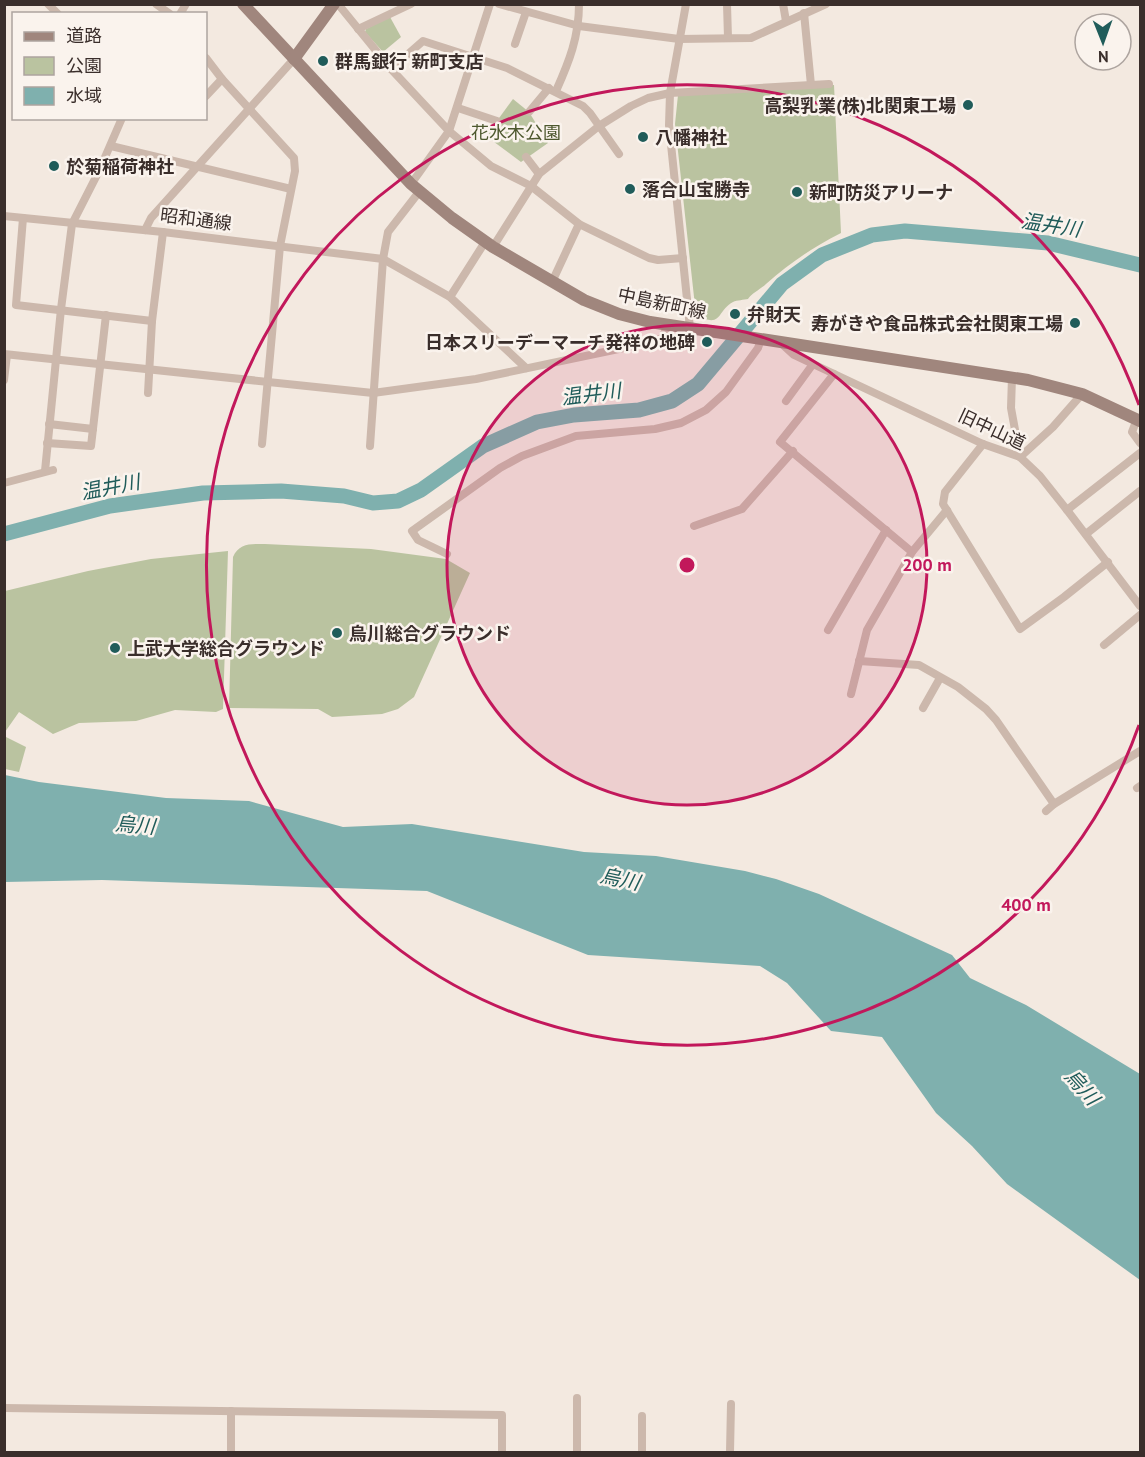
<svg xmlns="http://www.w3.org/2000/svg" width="1145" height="1457" viewBox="0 0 1145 1457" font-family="'PT Sans','Noto Sans JP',sans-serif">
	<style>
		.green { fill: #bac3a0 }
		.water { fill: #7fb0ae }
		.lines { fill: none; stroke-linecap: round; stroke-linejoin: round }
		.river { stroke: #7fb0ae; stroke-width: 15 }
		.street { stroke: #ccb8ac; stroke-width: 8 }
		.secondary { stroke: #a0867d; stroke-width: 12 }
		.ring { fill: none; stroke: #c2185b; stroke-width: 3 }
		.poi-dot { fill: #205c5a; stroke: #faf3ed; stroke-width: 2 }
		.labels { text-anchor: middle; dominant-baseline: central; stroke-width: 5; stroke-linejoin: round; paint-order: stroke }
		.poi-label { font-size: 18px; font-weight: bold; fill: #3a2e2b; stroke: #faf3ed; text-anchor: start }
		.park-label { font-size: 18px; fill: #4d582e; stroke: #faf3ed }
		.street-label { font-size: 18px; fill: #3a2e2b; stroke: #faf3ed }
		.water-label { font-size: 20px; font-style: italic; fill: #205c5a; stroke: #faf3ed }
		.centre { fill: #c2185b; stroke: #faf3ed; stroke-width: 3 }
		.ring-label { font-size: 18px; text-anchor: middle; font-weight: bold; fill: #c2185b; stroke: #faf3ed; stroke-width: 5; stroke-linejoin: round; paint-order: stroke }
	</style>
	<rect width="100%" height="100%" fill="#f3e9e0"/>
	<g class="green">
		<polygon points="390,17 401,37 383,52 365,32 366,29"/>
		<path d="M834 85 841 233C812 248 791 262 766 284 761 289 752 293 748 299 744 300 737 300 733 302 716 311 723 329 696 315L675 124 678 95Z"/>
		<polygon points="513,99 529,112 548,143 521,162 486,136"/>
		<path d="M265 544 371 549 446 559 470 573 414 697 398 709 382 714 332 717 318 709 229 708 233 557C239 543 251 544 265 544Z"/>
		<polygon points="228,551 223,709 216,712 175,710 136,721 79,723 53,734 19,712 5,732 5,591 88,571 151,559"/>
		<polygon points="4,736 26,747 19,772 5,769"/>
	</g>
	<polygon class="water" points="5,775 39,782 166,798 249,801 343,827 412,824 584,852 656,856 745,871 776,879 819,894 952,955 970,978 1026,1005 1140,1074 1140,1280 1007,1184 972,1146 936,1113 882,1037 831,1031 787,983 760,966 588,955 427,891 102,880 5,882"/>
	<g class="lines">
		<polyline class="river" points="4,534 110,506 203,493 281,491 344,496 373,503 398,501 421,490 483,446 537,422 574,415 639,410 672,401 698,384 782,284 822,255 872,235 905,231 1048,243 1140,265"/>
		<g class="street">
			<polyline points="48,4 58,14"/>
			<polyline points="156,4 170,14"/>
			<polyline points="338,4 391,69 449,131 491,166 531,186 579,224 649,258 658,260 683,258"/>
			<polyline points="499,4 579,26 679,39 751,38 826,4"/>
			<polyline points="686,4 670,93 669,125 690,328"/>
			<polyline points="727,4 728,38"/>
			<polyline points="783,4 786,21"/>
			<polyline points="804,13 811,85"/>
			<polyline points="180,14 186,4"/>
			<polyline points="358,29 411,4"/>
			<polyline points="515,44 526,12"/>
			<polyline points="206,58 222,79 294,158 295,171 280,246 262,444"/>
			<polyline points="391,69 423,41 507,68 583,106 590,113 619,154"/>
			<path d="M556 91C569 62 579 37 579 4"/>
			<polyline points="206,96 222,79"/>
			<polyline points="458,108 497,121"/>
			<polyline points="529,112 549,88"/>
			<polyline points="111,146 291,189"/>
			<polyline points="526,157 539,174"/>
			<polyline points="411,184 449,131 490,4"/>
			<polyline points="4,216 163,232 383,259 450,297 526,368"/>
			<polyline points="23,218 16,305 152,321"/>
			<polyline points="145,230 151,218 294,59"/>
			<polyline points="493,247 539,174 599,126 631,106 648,98 670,93 829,84"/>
			<polyline points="552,282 579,224"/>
			<polyline points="450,297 485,242"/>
			<polyline points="782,344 794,355 813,364 983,444 1020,457 1040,476 1067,510 1140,606"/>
			<polyline points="4,354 373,393 476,379 652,342 662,338 668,325"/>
			<polyline points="834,374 780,442 912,552"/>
			<polyline points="1012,377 1011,408 1020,457 1053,427 1082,394"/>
			<polyline points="4,380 7,355"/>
			<polyline points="148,393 152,321 163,232"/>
			<polyline points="786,401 813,364"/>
			<polyline points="1137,419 1132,432 1140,443"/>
			<polyline points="49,424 93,429"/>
			<polyline points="47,443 91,446 106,315"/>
			<polyline points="983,444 945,492 943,504 1020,629 1064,597 1108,562"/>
			<polyline points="370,446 383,259 388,232 419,192"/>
			<polyline points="45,471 61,309 72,224 99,171 122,118"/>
			<polyline points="4,483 53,470"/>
			<polyline points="1067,510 1140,453"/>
			<polyline points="694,526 742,509 793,451"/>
			<polyline points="1086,534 1140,491"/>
			<polyline points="447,554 418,540 412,531 500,468 522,456 576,436 655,429 681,423 706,410 726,392 758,348 761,339"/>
			<polyline points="828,630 886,530"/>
			<polyline points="1104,645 1140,615"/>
			<polyline points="859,661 919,665 958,687 986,709 996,720 1054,804"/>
			<polyline points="851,694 867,630 912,552 947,510"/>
			<polyline points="923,708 940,678"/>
			<polyline points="1137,788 1140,786"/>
			<polyline points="1046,811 1054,804 1140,751"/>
			<polyline points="4,1408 502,1415 502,1452"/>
			<polyline points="231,1452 231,1411"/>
			<polyline points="577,1452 577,1398"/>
			<polyline points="642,1452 642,1416"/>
			<polyline points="730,1452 731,1404"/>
		</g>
		<g class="secondary">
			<polyline points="243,4 411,184 452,218 493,247 584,300 619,314 650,322 1028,380 1082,394 1140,421"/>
			<polyline points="294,59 334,4"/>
		</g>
	</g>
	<circle cx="687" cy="565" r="240" fill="#c2185b" fill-opacity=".12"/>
	<g class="ring">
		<circle cx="687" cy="565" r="240"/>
		<path d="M1139 725A480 480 0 1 1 1139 405"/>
	</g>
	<g class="poi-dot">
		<circle cx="323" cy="61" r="6"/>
		<circle cx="968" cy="105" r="6"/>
		<circle cx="643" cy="137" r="6"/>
		<circle cx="54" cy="166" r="6"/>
		<circle cx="630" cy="189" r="6"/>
		<circle cx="797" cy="192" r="6"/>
		<circle cx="735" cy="314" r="6"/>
		<circle cx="1075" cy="323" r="6"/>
		<circle cx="707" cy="342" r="6"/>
		<circle cx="337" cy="633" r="6"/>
		<circle cx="115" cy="648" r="6"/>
	</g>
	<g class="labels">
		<g class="poi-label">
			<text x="335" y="61">群馬銀行 新町支店</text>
			<text x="956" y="105" text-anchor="end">高梨乳業(株)北関東工場</text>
			<text x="655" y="137">八幡神社</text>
			<text x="66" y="166">於菊稲荷神社</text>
			<text x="642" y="189">落合山宝勝寺</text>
			<text x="809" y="192">新町防災アリーナ</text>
			<text x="747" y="314">弁財天</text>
			<text x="1063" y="323" text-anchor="end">寿がきや食品株式会社関東工場</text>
			<text x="695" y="342" text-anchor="end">日本スリーデーマーチ発祥の地碑</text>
			<text x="349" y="633">烏川総合グラウンド</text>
			<text x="127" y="648">上武大学総合グラウンド</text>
		</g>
		<g class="park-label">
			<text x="516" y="132">花水木公園</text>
		</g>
		<g class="street-label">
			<text transform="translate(196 219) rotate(7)">昭和通線</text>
			<text transform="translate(662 303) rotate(12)">中島新町線</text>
			<text transform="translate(992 429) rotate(25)">旧中山道</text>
		</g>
		<g class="water-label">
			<text transform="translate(1051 225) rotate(9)">温井川</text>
			<text transform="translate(591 394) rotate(-7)">温井川</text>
			<text transform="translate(110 487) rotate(-11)">温井川</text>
			<text transform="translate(135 825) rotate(5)">烏川</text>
			<text transform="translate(620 879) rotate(12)">烏川</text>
			<text transform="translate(1082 1087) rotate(48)">烏川</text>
		</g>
	</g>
	<circle cx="687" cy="565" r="9" class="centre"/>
	<g class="ring-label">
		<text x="927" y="571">200 m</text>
		<text x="1026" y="911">400 m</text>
	</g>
	<rect width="1145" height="1457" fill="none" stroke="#3a2e2b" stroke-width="12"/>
	<rect x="12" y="12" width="195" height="108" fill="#faf3ed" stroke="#ada49f" stroke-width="1.5"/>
	<rect x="24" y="32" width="30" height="9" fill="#a0867d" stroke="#ada49f" stroke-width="1.5"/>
	<text x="66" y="42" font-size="18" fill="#3a2e2b">道路</text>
	<rect x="24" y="57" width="30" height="18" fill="#bac3a0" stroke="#ada49f" stroke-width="1.5"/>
	<text x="66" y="72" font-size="18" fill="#3a2e2b">公園</text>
	<rect x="24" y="87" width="30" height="18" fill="#7fb0ae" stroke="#ada49f" stroke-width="1.5"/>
	<text x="66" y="102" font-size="18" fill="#3a2e2b">水域</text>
	<g transform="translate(1103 42) rotate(179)"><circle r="28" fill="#faf3ed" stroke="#ada49f" stroke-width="1.5"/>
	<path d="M0-4.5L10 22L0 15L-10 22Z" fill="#205c5a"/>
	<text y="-9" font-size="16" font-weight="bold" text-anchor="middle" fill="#3a2e2b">N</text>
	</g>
</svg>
